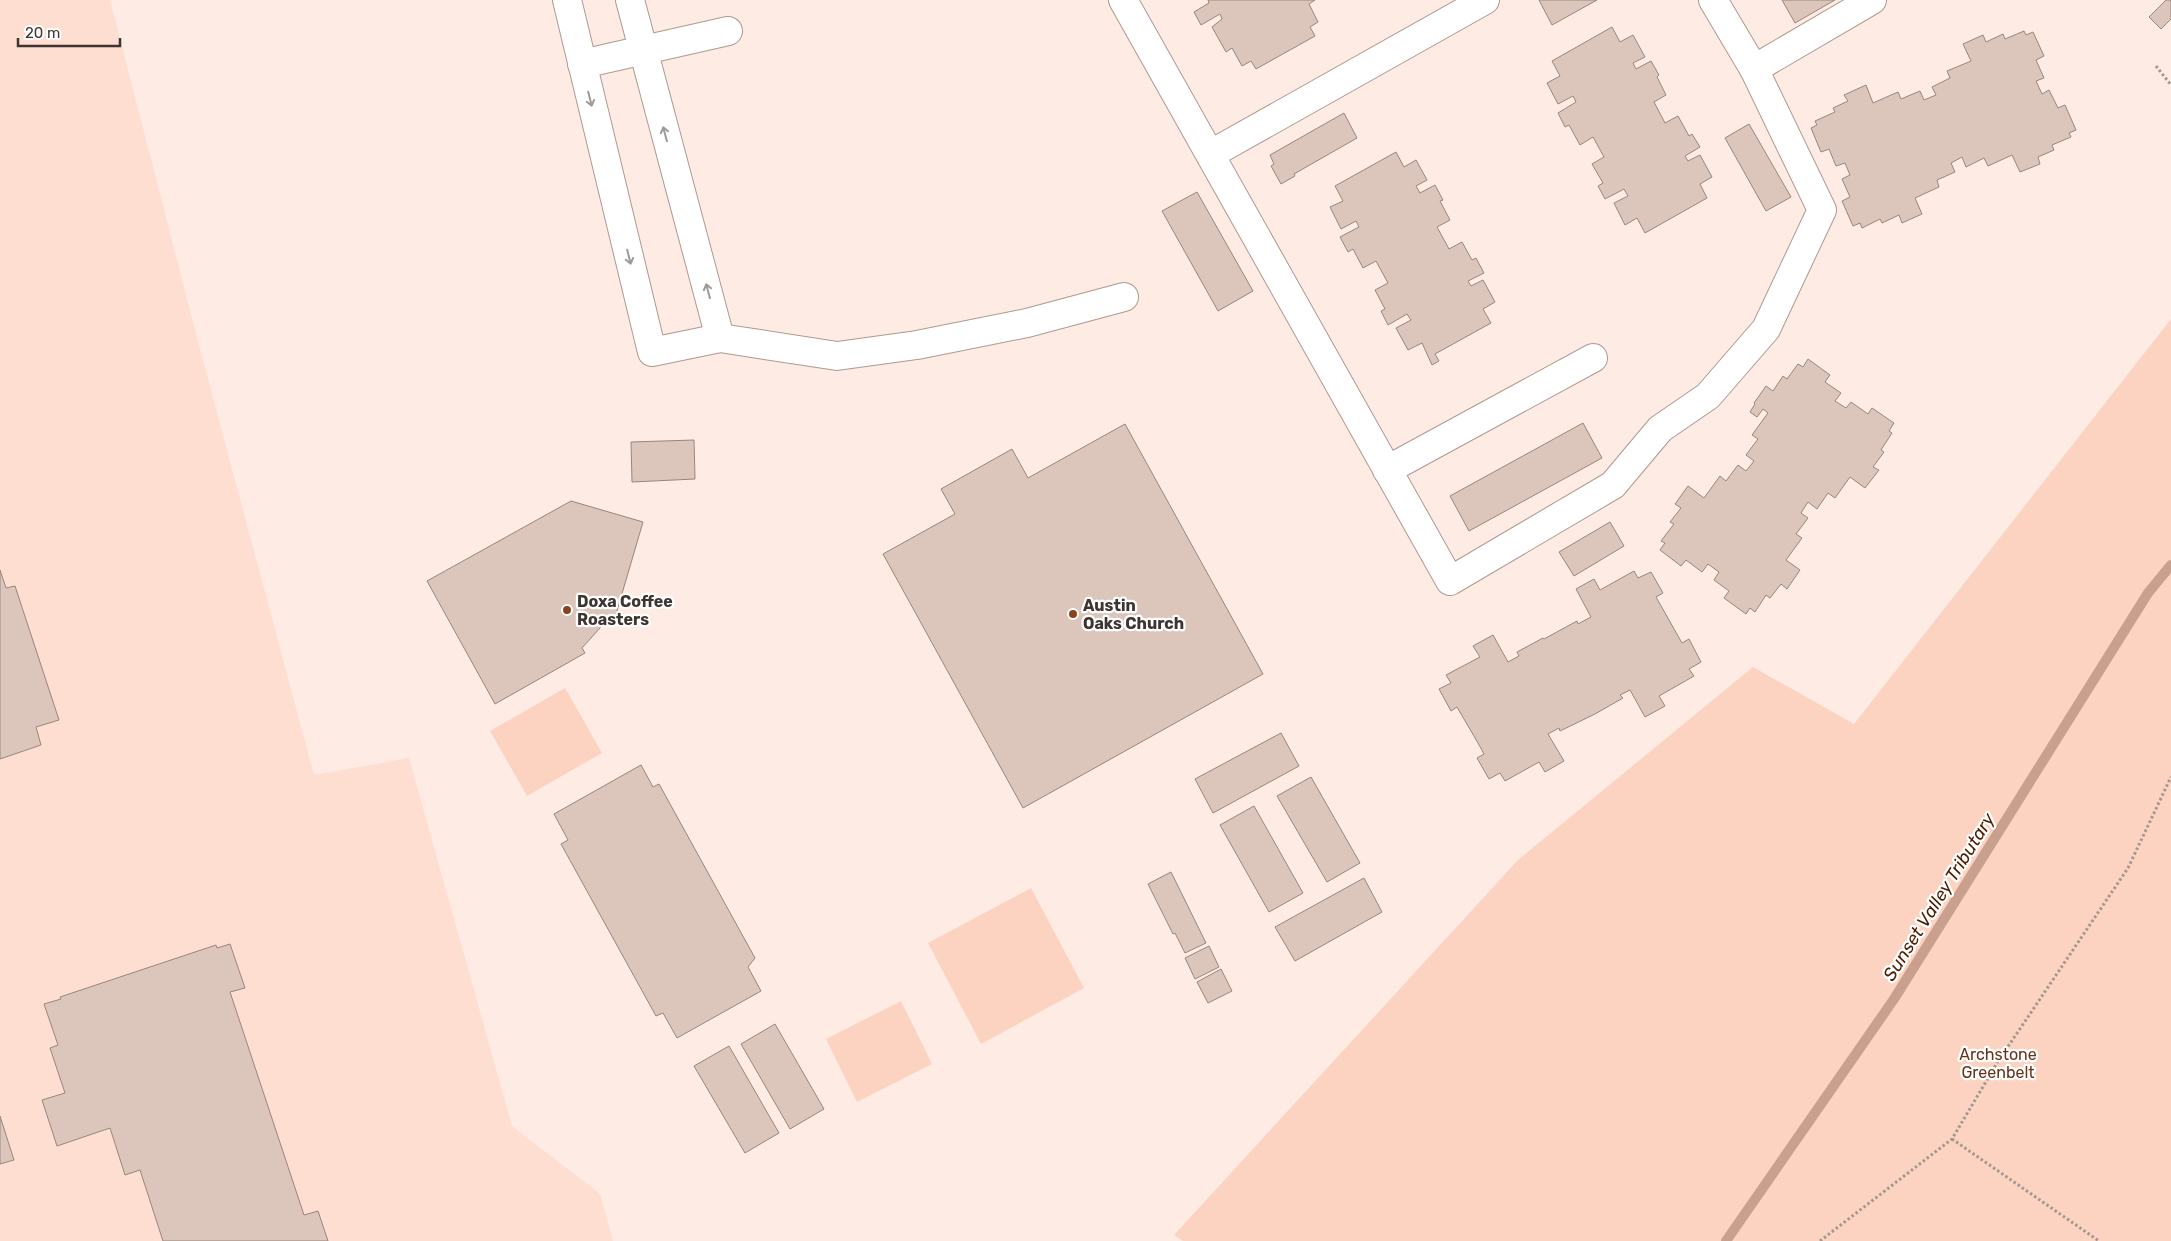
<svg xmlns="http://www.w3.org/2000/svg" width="2171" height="1241" viewBox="0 0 2171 1241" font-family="Rubik,sans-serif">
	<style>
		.built { fill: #fdded0 }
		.green { fill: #fbd3c0 }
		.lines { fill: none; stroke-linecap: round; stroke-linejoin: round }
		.stream { stroke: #c8a08d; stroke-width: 10 }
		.building { fill: #dcc6bc; stroke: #9a857c }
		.minor-casing { stroke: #af9990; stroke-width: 30 }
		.path { stroke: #a49690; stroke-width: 3; stroke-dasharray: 2.5 2.5; stroke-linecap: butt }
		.minor { stroke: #fff; stroke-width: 28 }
		.oneway { stroke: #9e9a98 }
		.poi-dot { fill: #88431c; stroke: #fff; stroke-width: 2 }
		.labels { text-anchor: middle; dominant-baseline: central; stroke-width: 4.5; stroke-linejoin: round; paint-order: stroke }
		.poi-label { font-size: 16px; font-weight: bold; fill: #3e3531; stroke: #fff; text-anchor: start }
		.park-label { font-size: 16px; fill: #673317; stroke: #fff }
		.water-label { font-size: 18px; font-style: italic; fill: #4f1d00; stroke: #fff }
	</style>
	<rect width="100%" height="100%" fill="#feebe3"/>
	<polygon class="built" points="0,0 110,0 201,353 314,775 409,758 512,1126 600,1194 613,1241 0,1241"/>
	<g class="green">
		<polygon points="2171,319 2171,1241 1183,1241 1174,1235 1518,860 1753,667 1854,724"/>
		<polygon points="565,688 602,753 527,796 490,731"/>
		<polygon points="1031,888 1084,988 981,1044 928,943"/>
		<polygon points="901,1001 932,1064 857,1102 826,1039"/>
	</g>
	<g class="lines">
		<polyline class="stream" points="1726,1241 1894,999 2148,593 2171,565"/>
	</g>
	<g class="building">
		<polygon points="1208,0 1315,0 1309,4 1318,22 1310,27 1315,36 1256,69 1251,61 1242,66 1232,48 1226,52 1212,27 1222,19 1220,14 1201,25 1194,12 1209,3"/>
		<polygon points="1539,0 1597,0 1552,25"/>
		<polygon points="1782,0 1835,0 1795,23"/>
		<polygon points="2166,0 2171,0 2171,19 2161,29 2149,17"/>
		<polygon points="1612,27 1620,42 1633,35 1645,57 1633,63 1636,69 1651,61 1659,75 1657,77 1666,95 1654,102 1665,123 1678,116 1689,136 1692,134 1700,147 1685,156 1688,161 1700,155 1712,177 1700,184 1707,198 1645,233 1637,218 1625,225 1614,203 1628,196 1624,189 1605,199 1598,186 1603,183 1592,164 1604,157 1593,137 1580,145 1569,125 1565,127 1558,113 1576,102 1573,96 1558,104 1547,83 1560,76 1552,61"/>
		<polygon points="2024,31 2026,35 2033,32 2044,56 2036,60 2044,78 2036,81 2042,94 2049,90 2058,108 2065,105 2076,130 2069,133 2071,137 2052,145 2054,150 2038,157 2040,164 2020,172 2012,155 1988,166 1984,158 1966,167 1962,157 1951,163 1955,172 1937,180 1939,187 1915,198 1922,214 1902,223 1899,215 1882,223 1880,219 1862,228 1860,223 1853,226 1842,201 1850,197 1842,179 1850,175 1845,163 1836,166 1829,149 1821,152 1811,128 1817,125 1815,121 1835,112 1833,108 1848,101 1844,95 1866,85 1873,103 1898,92 1901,99 1920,91 1924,100 1936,95 1932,87 1950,78 1947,71 1971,61 1963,44 1983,35 1986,42 2003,34 2005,39"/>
		<polygon points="1344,113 1357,138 1294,174 1295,176 1281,184 1271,166 1274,164 1270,155"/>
		<polygon points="1749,124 1791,197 1766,211 1725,138"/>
		<polygon points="1396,152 1404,167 1416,160 1427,180 1416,186 1420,193 1435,185 1443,200 1440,201 1450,220 1437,227 1449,249 1462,242 1472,260 1476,258 1484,273 1468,281 1471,286 1483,280 1495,302 1483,309 1491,323 1435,354 1439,361 1432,365 1422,343 1408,350 1396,328 1411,320 1407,314 1388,325 1381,311 1385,309 1375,290 1388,283 1376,261 1363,268 1353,249 1348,252 1340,237 1359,227 1356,221 1341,229 1330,207 1343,201 1335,186"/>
		<polygon points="1197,192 1253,291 1218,311 1162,211"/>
		<polygon points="1808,359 1830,375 1825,382 1841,393 1835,401 1846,408 1851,402 1868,414 1872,408 1894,423 1889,431 1892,433 1881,450 1884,452 1873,467 1879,470 1865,488 1850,477 1835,498 1828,493 1817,509 1808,502 1801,513 1808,518 1796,534 1802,538 1786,560 1800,570 1787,589 1781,584 1770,598 1766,595 1755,612 1750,608 1746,614 1724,598 1729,591 1714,580 1719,572 1708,564 1702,572 1686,560 1681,566 1660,550 1665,543 1661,541 1674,524 1670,522 1681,508 1675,504 1688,486 1704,498 1720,476 1726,481 1738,465 1746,471 1754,461 1746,455 1758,439 1752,435 1768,413 1763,409 1757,417 1750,412 1755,404 1754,403 1766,386 1773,391 1783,376 1787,379 1798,364 1803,367"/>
		<polygon points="1583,423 1602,458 1469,531 1450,496"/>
		<polygon points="1125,424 1263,674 1023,808 883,554 955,514 941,489 1012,449 1028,478"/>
		<polygon points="694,440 695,479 632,482 631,442"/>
		<polygon points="571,501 643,522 614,621 608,619 582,648 585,653 495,704 427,581"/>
		<polygon points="1610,522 1624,546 1574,576 1559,552"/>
		<polygon points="0,570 6,588 15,586 59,720 36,727 41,745 0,759"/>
		<polygon points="1634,571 1638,578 1651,572 1663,593 1656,597 1682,643 1689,639 1701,662 1689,669 1694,676 1659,696 1665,706 1645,717 1630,690 1620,695 1623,698 1595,714 1560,731 1559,728 1548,734 1564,761 1545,772 1539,762 1505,781 1500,773 1489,779 1477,758 1484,754 1478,743 1457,707 1451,711 1439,689 1451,683 1446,675 1480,657 1473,646 1493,635 1508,662 1519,656 1517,652 1543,638 1544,639 1577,621 1578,624 1591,617 1576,589 1594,579 1600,590"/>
		<polygon points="1281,733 1299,766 1213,813 1195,779"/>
		<polygon points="641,765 653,787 659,784 755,958 748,967 761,991 677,1038 663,1013 656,1016 561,844 568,840 554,814"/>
		<polygon points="1311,777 1360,863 1327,882 1277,796"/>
		<polygon points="1254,806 1303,893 1269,912 1220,825"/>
		<polygon points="1171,872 1206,943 1185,953 1175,933 1173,934 1148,884"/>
		<polygon points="1364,878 1382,912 1295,961 1275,927"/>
		<polygon points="230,944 245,988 230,992 304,1215 318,1211 328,1241 163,1241 140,1170 125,1175 110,1128 57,1146 42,1100 65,1093 50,1048 58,1045 44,1004 61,999 60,997 216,945 217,948"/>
		<polygon points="1209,946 1219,967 1195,979 1185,958"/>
		<polygon points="1221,969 1232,991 1208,1003 1197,982"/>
		<polygon points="775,1024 824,1109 790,1129 741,1044"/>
		<polygon points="729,1046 779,1133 745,1153 694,1066"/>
		<polygon points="0,1116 14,1160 0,1164"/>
	</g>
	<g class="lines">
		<defs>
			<g id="minor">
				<polyline points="567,0 652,352 720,338 837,356 917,345 1027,323 1124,297"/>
				<polyline points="630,0 720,338"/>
				<polyline points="1123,0 1450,581 1613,485 1660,429 1708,396 1766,329 1822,210 1754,69 1872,0"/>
				<polyline points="1713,0 1754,69"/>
				<polyline points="582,64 728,31"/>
				<polyline points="1211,154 1485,0"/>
				<polyline points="1387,470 1593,358"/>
			</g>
		</defs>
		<use href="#minor" class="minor-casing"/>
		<g class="path">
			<polyline points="2156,66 2171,85"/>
			<polyline points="1952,1139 2099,1241"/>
			<polyline points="1820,1241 1952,1139 1997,1063 2128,868 2171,777"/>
		</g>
		<use href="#minor" class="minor"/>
	</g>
	<defs><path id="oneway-shaft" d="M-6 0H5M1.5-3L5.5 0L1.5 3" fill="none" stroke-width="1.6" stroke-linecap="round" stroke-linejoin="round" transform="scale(1.25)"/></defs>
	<g class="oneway">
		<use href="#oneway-shaft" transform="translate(590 99) rotate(76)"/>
		<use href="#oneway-shaft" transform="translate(665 134) rotate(-105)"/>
		<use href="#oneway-shaft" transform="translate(629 257) rotate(76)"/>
		<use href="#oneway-shaft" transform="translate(708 291) rotate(-105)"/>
	</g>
	<g class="poi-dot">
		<circle cx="567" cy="610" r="5"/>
		<circle cx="1073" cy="614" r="5"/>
	</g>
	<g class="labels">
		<g class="poi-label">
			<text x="577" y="601">Doxa Coffee<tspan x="577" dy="18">Roasters</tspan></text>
			<text x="1083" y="605">Austin<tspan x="1083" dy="18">Oaks Church</tspan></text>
		</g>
		<g class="park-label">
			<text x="1998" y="1054">Archstone<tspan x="1998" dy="18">Greenbelt</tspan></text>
		</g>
		<g class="water-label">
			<text transform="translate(1939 897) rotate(-58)">Sunset Valley Tributary</text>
		</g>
	</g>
	<path d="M18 38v8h102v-8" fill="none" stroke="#3e3531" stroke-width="2.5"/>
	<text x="25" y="38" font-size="15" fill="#3e3531" stroke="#ffffff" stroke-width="4" paint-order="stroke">20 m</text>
</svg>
